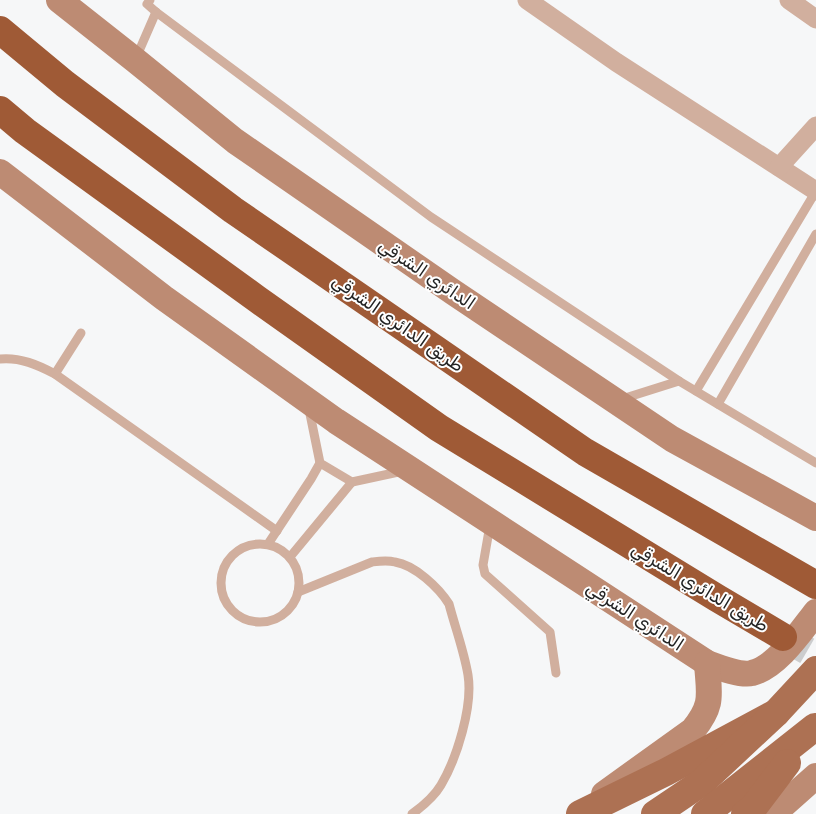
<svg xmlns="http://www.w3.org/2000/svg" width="816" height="814" viewBox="0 0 816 814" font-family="Rubik,'Noto Naskh Arabic',sans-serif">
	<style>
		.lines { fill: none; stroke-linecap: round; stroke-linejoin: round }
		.highway-tunnel { stroke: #cccdce; stroke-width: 28; stroke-dasharray: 28 14; stroke-linecap: butt }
		.lane { stroke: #d1af9e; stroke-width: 9 }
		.street { stroke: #d1af9e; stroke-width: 19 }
		.secondary { stroke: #bd8b73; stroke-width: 26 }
		.primary { stroke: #ad7153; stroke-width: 28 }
		.highway { stroke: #9f5a36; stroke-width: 28 }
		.labels { text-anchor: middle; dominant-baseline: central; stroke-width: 4; stroke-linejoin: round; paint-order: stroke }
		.street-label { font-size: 18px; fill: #242424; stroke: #fff }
	</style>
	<rect width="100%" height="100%" fill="#f6f7f8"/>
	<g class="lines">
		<polyline class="highway-tunnel" points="783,637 816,656"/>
		<g class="lane">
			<polyline points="150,0 147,4 156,12 431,217 679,381 816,463"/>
			<polyline points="136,58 156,12"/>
			<path d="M0 359C20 357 38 365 55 374L277 531"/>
			<polyline points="55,374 81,333"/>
			<polyline points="696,391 816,191"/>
			<polyline points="622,399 679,381"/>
			<polyline points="718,404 816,234"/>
			<polyline points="309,409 320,463 352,482 403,471"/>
			<polyline points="490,525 483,565 485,574 550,632 556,673"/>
			<polyline points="268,544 311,479 320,463"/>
			<circle cx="260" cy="583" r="39"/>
			<polyline points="290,557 352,482"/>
			<path d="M298 592 372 562C380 561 387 560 395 562 415 565 439 588 449 604 455 627 464 651 468 675 473 706 457 758 441 785 434 797 423 806 412 814"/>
		</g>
		<g class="street">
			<polyline points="527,0 616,62 816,191"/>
			<polyline points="789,0 816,19"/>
			<polyline points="779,167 816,126"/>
		</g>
		<g class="secondary">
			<polyline points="59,0 135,60 235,141 453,292 672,439 816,518"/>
			<path d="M0 172 164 298 336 421 707 663C718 667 741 676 752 673 777 667 801 631 816 612"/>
			<path d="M604 794 693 730C714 704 709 695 707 663"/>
			<polyline points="773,814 816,776"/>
		</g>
		<g class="primary">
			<polyline points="580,814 666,772 776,713"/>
			<polyline points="655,814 701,783 776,713 816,670"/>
			<polyline points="705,814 815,727"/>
			<polyline points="745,814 753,808 787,763"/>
		</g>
		<g class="highway">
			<polyline points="0,30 65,84 233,210 585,452 816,585"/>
			<polyline points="0,110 25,131 257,299 439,428 717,598 783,637"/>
		</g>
	</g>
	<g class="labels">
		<g class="street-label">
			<text transform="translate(427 274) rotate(34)">الدائري الشرقي</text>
			<text transform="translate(398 323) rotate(35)">طريق الدائري الشرقي</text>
			<text transform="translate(700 587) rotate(31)">طريق الدائري الشرقي</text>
			<text transform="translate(635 616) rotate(33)">الدائري الشرقي</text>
		</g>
	</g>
</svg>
